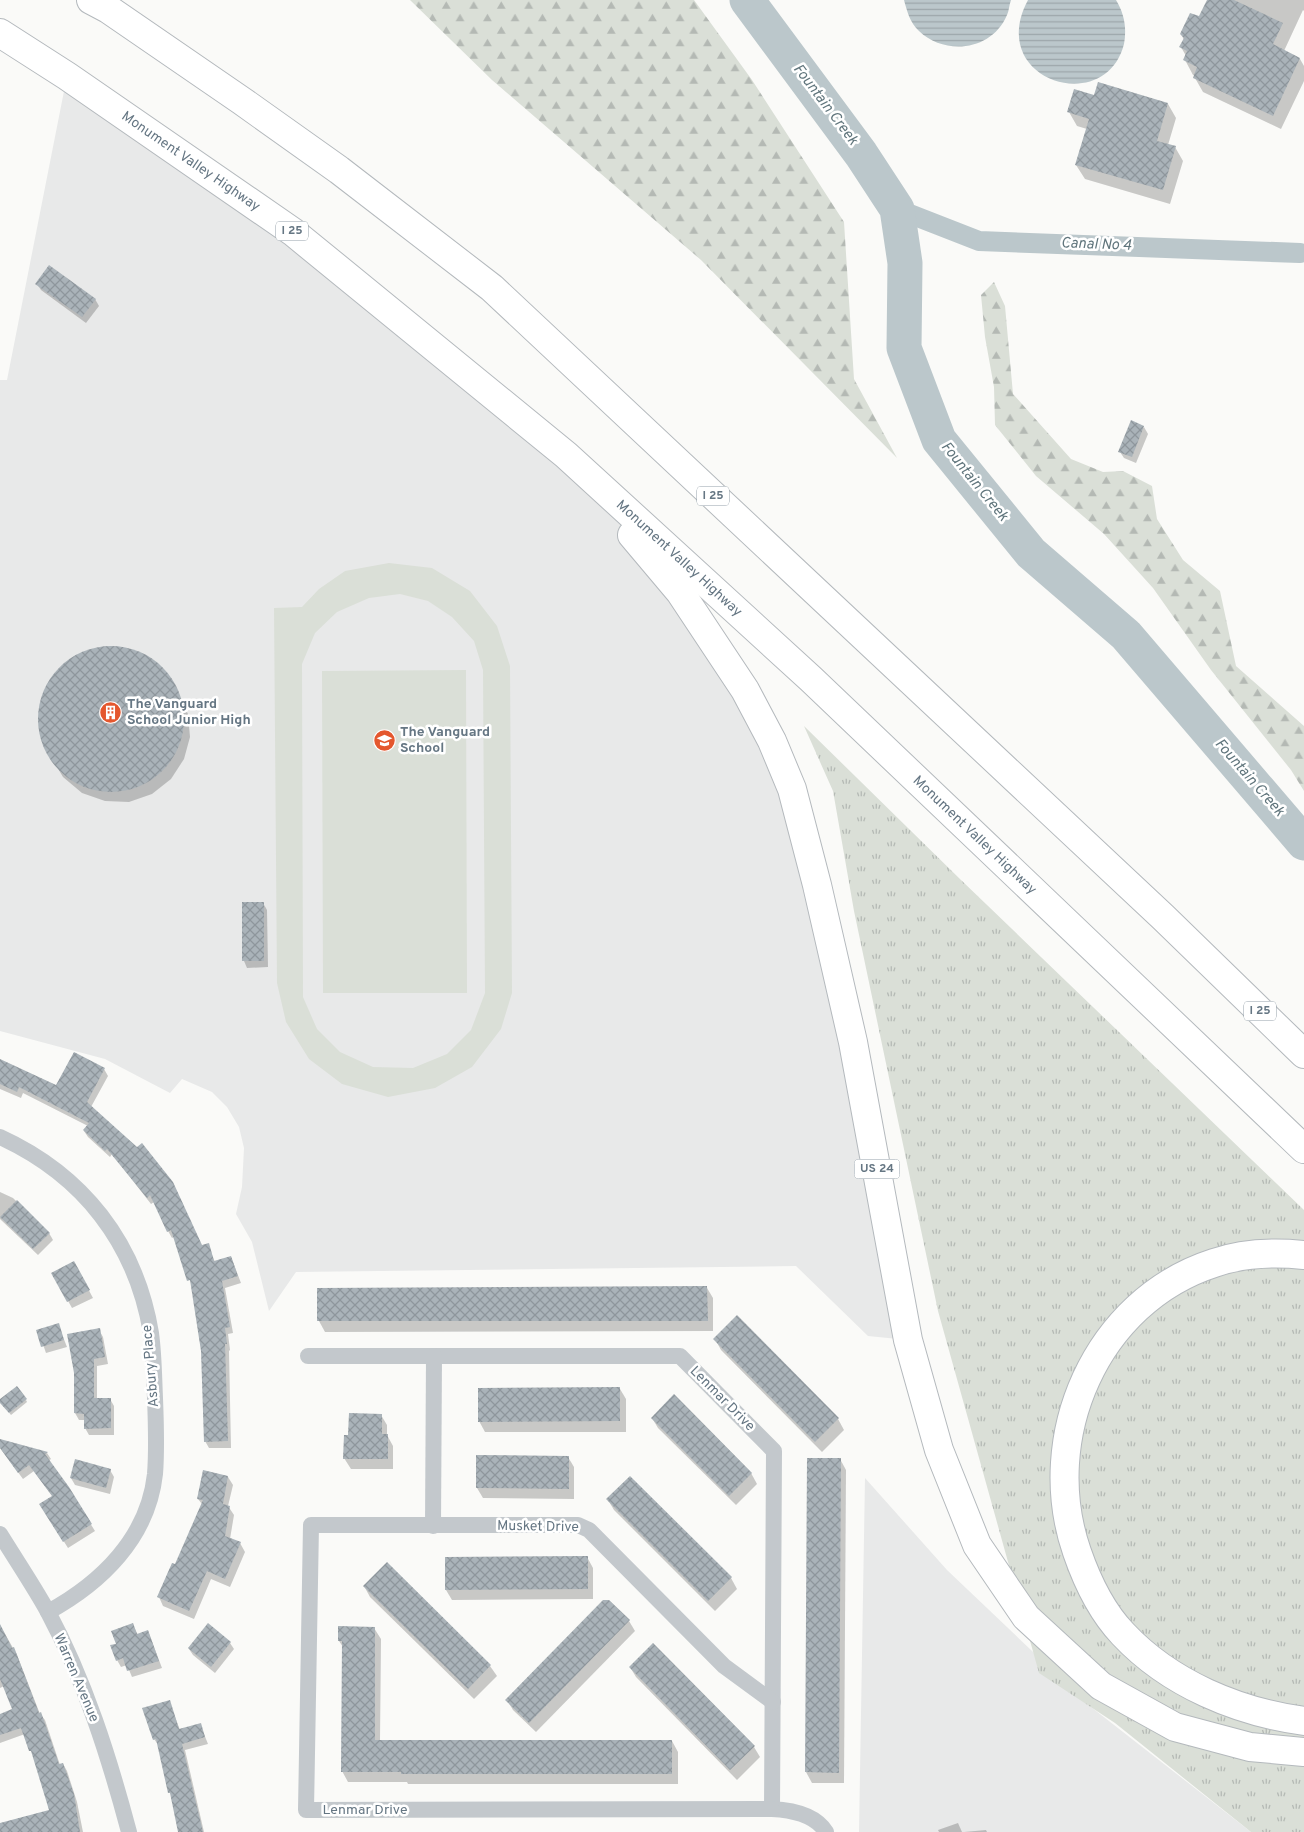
<svg xmlns="http://www.w3.org/2000/svg" width="1304" height="1832" viewBox="0 0 1304 1832" font-family="Overpass,sans-serif">
	<style>
		.built { fill: #e8e9e9 }
		.grass { fill: url(#grass-tufts) }
		.forest { fill: url(#forest-firs) }
		.garden { fill: #dadfd7; fill-rule: evenodd }
		.water { fill: url(#water-rules) }
		.shadow { fill: #0003 }
		.lines { fill: none; stroke-linecap: round; stroke-linejoin: round }
		.canal { stroke: #bbc7cb; stroke-width: 20 }
		.river { stroke: #bbc7cb; stroke-width: 35 }
		.building { fill: url(#building-cross-hatch) }
		.highway-casing { stroke: #b4b9bd; stroke-width: 30 }
		.street { stroke: #c3c8cc; stroke-width: 16 }
		.highway { stroke: #fff; stroke-width: 28 }
		.labels { text-anchor: middle; dominant-baseline: central; stroke-width: 5; stroke-linejoin: round; paint-order: stroke }
		.shield { fill: #fff; stroke: #939fa8; stroke-width: 1 }
		.shield-label { font-size: 12px; font-weight: bold; fill: #657683 }
		.street-label { font-size: 14px; fill: #657683; stroke: #fff }
		.poi-label { font-size: 14px; font-weight: bold; fill: #657683; stroke: #fff; text-anchor: start }
		.water-label { font-size: 15px; font-style: italic; fill: #60757c; stroke: #fff }
	</style>
	<defs>
		<pattern id="grass-tufts" width="24" height="20" patternUnits="userSpaceOnUse" patternTransform="scale(1.25)"><rect width="24" height="20" fill="#dadfd7"/><path d="M3 7l-1-3M5 7V3M7 7l1-3M15 17l-1-3M17 17v-4M19 17l1-3" fill="none" stroke="#b4b9b4"/></pattern>
		<pattern id="forest-firs" width="22" height="20" patternUnits="userSpaceOnUse" patternTransform="scale(1.25)"><rect width="22" height="20" fill="#dadfd7"/><path d="M5 1l3.5 6h-7zM16 11l3.5 6h-7z" fill="#b4b9b4"/></pattern>
		<pattern id="water-rules" width="6" height="5" patternUnits="userSpaceOnUse" patternTransform="scale(1.25)"><rect width="6" height="5" fill="#bbc7cb"/><path d="M0 2.5h6" fill="none" stroke="#9ca6aa"/></pattern>
		<pattern id="building-cross-hatch" width="8" height="8" patternUnits="userSpaceOnUse" patternTransform="scale(1.25)"><rect width="8" height="8" fill="#aab3b9"/><path d="M0 0l8 8M0 8l8-8" fill="none" stroke="#8e969c"/></pattern>
	</defs>
	<rect width="100%" height="100%" fill="#fafaf8"/>
	<g class="built">
		<polygon points="67,76 565,455 680,592 792,789 908,1340 868,1336 796,1266 296,1272 269,1311 252,1242 236,1214 242,1187 244,1148 239,1127 227,1107 212,1092 182,1079 170,1093 105,1059 0,1031 0,380 7,380"/>
		<polygon points="865,1478 947,1570 1091,1707 1251,1832 859,1832"/>
	</g>
	<polygon class="grass" points="804,726 961,880 1304,1210 1304,1832 1251,1832 1115,1723 1039,1673 938,1311 854,911 833,791"/>
	<g class="forest">
		<polygon points="410,0 694,0 752,80 844,222 854,379 897,458 701,260 492,80"/>
		<polygon points="994,282 1005,306 1013,394 1071,459 1103,472 1123,471 1152,486 1157,519 1183,560 1220,591 1236,666 1304,726 1304,791 1291,770 1211,670 1153,588 1104,534 1036,476 995,425 994,387 985,337 981,295"/>
	</g>
	<g class="garden">
		<path d="M389 563 432 568 470 591 497 626 510 666 512 993 501 1029 472 1067 435 1088 388 1097 342 1084 309 1059 286 1022 277 983 274 608 302 607 319 589 345 571ZM400 594 428 601 452 617 474 641 483 670 485 993 471 1030 447 1054 413 1068 373 1067 340 1052 317 1029 303 997 302 664 315 633 337 612 369 598Z"/>
		<polygon points="466,670 467,993 323,993 322,671"/>
	</g>
	<g class="water">
		<path d="M904 0H1011C1009 5 1009 11 1007 15 992 51 945 56 919 31 910 23 907 11 904 0Z"/>
		<path d="M1028 0H1116C1124 13 1127 28 1124 44 1105 118 985 80 1028 0Z"/>
	</g>
	<g class="shadow">
		<polygon points="1208,0 1304,0 1304,11 1303,10 1284,51 1300,59 1304,66 1304,81 1281,129 1203,92 1195,78 1195,76 1193,75 1185,60 1186,56 1181,47 1184,40 1181,34 1200,18"/>
		<polygon points="1095,96 1168,104 1176,118 1168,145 1175,147 1183,161 1170,204 1085,179 1076,165 1087,129 1077,126 1069,112"/>
		<polygon points="37,284 95,299 99,306 86,323 41,290"/>
		<polygon points="1144,427 1148,434 1136,463 1124,458 1120,452"/>
		<polygon points="114,647 137,652 157,663 172,681 188,714 190,737 184,759 171,779 152,794 129,802 105,801 82,793 63,777 44,745 39,721 42,697 53,676 70,660 91,650"/>
		<polygon points="263,903 267,910 268,967 247,968 244,961"/>
		<polygon points="0,1060 57,1086 104,1069 108,1076 91,1107 202,1247 208,1245 215,1262 231,1257 241,1283 225,1288 233,1333 228,1334 230,1350 229,1351 231,1448 209,1448 205,1441 202,1351 192,1286 174,1237 172,1238 168,1231 154,1202 151,1204 112,1154 110,1157 88,1137 84,1131 88,1126 23,1093 21,1098 0,1089"/>
		<polygon points="0,1192 13,1198 49,1233 53,1240 38,1255 0,1219"/>
		<polygon points="78,1270 93,1298 72,1308 53,1274"/>
		<polygon points="707,1288 713,1298 713,1331 325,1332 319,1321 319,1289"/>
		<polygon points="737,1317 838,1419 844,1430 822,1452 721,1350 715,1339"/>
		<polygon points="58,1324 67,1347 46,1353 38,1330"/>
		<polygon points="99,1330 103,1337 108,1364 97,1366 97,1399 110,1399 114,1406 114,1435 89,1435 85,1428 85,1420 79,1420 75,1413 75,1373"/>
		<polygon points="620,1389 626,1399 626,1432 485,1432 479,1421"/>
		<polygon points="26,1400 27,1402 11,1415 2,1404"/>
		<polygon points="381,1415 387,1425 387,1435 393,1446 393,1469 351,1469 344,1458 349,1436"/>
		<polygon points="652,1418 751,1473 757,1484 736,1505 658,1428"/>
		<polygon points="0,1440 47,1453 51,1459 48,1461 68,1488 95,1531 68,1548 41,1505 53,1497 34,1471 23,1479 0,1448"/>
		<polygon points="568,1457 574,1467 574,1499 483,1498 477,1488"/>
		<polygon points="809,1459 840,1459 846,1470 844,1783 812,1783 806,1772"/>
		<polygon points="110,1470 114,1477 110,1494 75,1485 71,1478"/>
		<polygon points="228,1477 233,1485 228,1506 234,1515 230,1539 240,1543 245,1552 230,1587 211,1579 194,1619 163,1606 159,1597 176,1566 202,1504 198,1499"/>
		<polygon points="608,1500 731,1578 737,1589 715,1611 614,1510"/>
		<polygon points="587,1557 593,1568 593,1599 452,1600 446,1590"/>
		<polygon points="387,1564 490,1666 497,1676 474,1699 370,1597 364,1586"/>
		<polygon points="629,1621 635,1631 536,1732 513,1710 507,1700"/>
		<polygon points="0,1625 17,1655 40,1714 45,1720 60,1765 63,1764 67,1771 77,1802 83,1832 16,1832 51,1811 34,1756 25,1734 0,1743 0,1715 14,1710 4,1686 0,1688"/>
		<polygon points="133,1625 138,1635 148,1631 162,1668 132,1677 127,1665 121,1667 117,1660"/>
		<polygon points="339,1628 374,1628 381,1639 380,1741 672,1741 678,1752 678,1784 408,1784 407,1782 348,1782 342,1771 343,1647 339,1641"/>
		<polygon points="230,1643 234,1649 215,1673 193,1655 189,1649"/>
		<polygon points="630,1667 754,1747 760,1757 737,1780 636,1677"/>
		<polygon points="169,1701 180,1730 200,1724 208,1744 185,1750 204,1832 179,1832 173,1798 170,1793 159,1746 154,1739"/>
		<polygon points="958,1823 962,1832 939,1832 938,1830"/>
		<polygon points="986,1830 987,1832 964,1832"/>
	</g>
	<g class="lines">
		<polyline class="canal" points="897,209 979,241 1300,253"/>
		<polyline class="river" points="747,0 861,154 897,209 905,263 904,348 939,440 1031,553 1126,635 1304,843"/>
	</g>
	<g class="building">
		<polygon points="1207,0 1234,0 1283,23 1273,44 1300,58 1273,116 1193,78 1197,67 1183,60 1187,51 1179,47 1184,38 1180,34 1190,13 1199,16"/>
		<polygon points="1098,82 1168,103 1157,141 1176,146 1163,190 1075,165 1089,119 1067,112 1074,89 1094,95"/>
		<polygon points="49,265 96,299 82,317 35,284"/>
		<polygon points="1131,420 1144,426 1132,457 1118,452"/>
		<circle cx="111" cy="719" r="73"/>
		<rect x="242" y="902" width="22" height="59"/>
		<polygon points="74,1052 105,1068 87,1102 137,1147 142,1143 173,1182 202,1245 209,1243 214,1261 231,1256 238,1276 222,1281 230,1327 225,1328 227,1344 225,1344 228,1441 204,1442 201,1351 190,1280 187,1281 171,1230 167,1232 150,1195 147,1198 107,1149 105,1151 83,1130 89,1123 19,1087 17,1092 0,1084 0,1059 56,1085"/>
		<polygon points="17,1200 50,1233 33,1249 0,1217"/>
		<polygon points="74,1261 90,1290 67,1302 51,1273"/>
		<polygon points="707,1286 708,1321 317,1321 317,1288"/>
		<polygon points="737,1315 839,1418 815,1442 713,1339"/>
		<polygon points="59,1323 64,1340 41,1347 36,1330"/>
		<polygon points="100,1328 105,1357 94,1359 94,1398 111,1398 111,1428 84,1429 84,1414 74,1413 74,1373 67,1334"/>
		<polygon points="17,1386 27,1399 9,1413 0,1403 0,1399"/>
		<polygon points="620,1387 620,1421 478,1422 478,1388"/>
		<polygon points="674,1394 752,1473 729,1496 651,1418"/>
		<polygon points="349,1413 382,1414 382,1434 388,1434 388,1459 343,1459 344,1435 348,1435"/>
		<polygon points="0,1439 48,1452 45,1454 69,1487 92,1524 63,1542 39,1504 52,1496 29,1465 18,1473 0,1448"/>
		<polygon points="476,1455 569,1456 569,1489 476,1488"/>
		<polygon points="807,1458 841,1458 839,1773 805,1772"/>
		<polygon points="75,1459 111,1469 106,1488 70,1478"/>
		<polygon points="203,1470 228,1476 223,1504 230,1506 225,1536 241,1542 225,1579 207,1571 189,1611 157,1597 172,1563 175,1564 203,1500 197,1499"/>
		<polygon points="630,1476 732,1577 708,1601 606,1499"/>
		<polygon points="588,1556 588,1589 445,1590 445,1557"/>
		<polygon points="387,1562 491,1665 468,1689 363,1586"/>
		<polygon points="603,1600 609,1600 630,1620 529,1723 505,1700"/>
		<polygon points="133,1623 137,1634 148,1630 159,1661 127,1671 123,1658 116,1661 110,1645 116,1644 111,1631"/>
		<polygon points="208,1623 231,1642 211,1667 188,1648"/>
		<polygon points="0,1624 12,1648 14,1647 39,1713 41,1712 59,1764 63,1763 74,1794 80,1832 0,1832 0,1823 49,1810 31,1751 29,1751 21,1728 0,1735 0,1714 12,1709 0,1679"/>
		<polygon points="338,1626 375,1627 375,1740 672,1740 672,1774 401,1774 401,1772 341,1772 342,1641 338,1641"/>
		<polygon points="653,1643 755,1746 730,1770 629,1667"/>
		<polygon points="170,1700 179,1729 201,1723 205,1737 182,1744 203,1832 178,1832 170,1793 168,1793 156,1739 153,1740 142,1708"/>
	</g>
	<g class="lines">
		<defs>
			<g id="highway">
				<polyline points="91,0 108,9 242,101 339,170 492,288 1163,917 1304,1054"/>
				<path id="s1" d="M0 33 67 76 293 232 566 455 811 679 1304 1149"/>
				<polyline points="632,535 680,592 745,690 772,741 792,789 817,885 853,1042 908,1340 939,1450 977,1545 1026,1617 1101,1686 1175,1727 1250,1747 1304,1752"/>
				<path d="M1304 1255C1274 1252 1243 1253 1214 1263 1096 1301 1037 1437 1077 1552 1087 1581 1102 1612 1123 1634 1170 1684 1238 1712 1304 1721"/>
			</g>
		</defs>
		<use href="#highway" class="highway-casing"/>
		<g class="street">
			<path d="M0 1137C83 1175 136 1243 151 1333 154 1355 154 1376 155 1398 156 1423 157 1449 155 1474 148 1538 101 1583 48 1612"/>
			<path d="M308 1356H680L774 1451 772 1809C791 1810 815 1814 826 1832"/>
			<polyline points="433,1526 434,1356"/>
			<path d="M0 1534C16 1560 33 1585 48 1612 85 1681 109 1757 129 1832"/>
			<polyline points="772,1809 306,1810 311,1525 578,1525 589,1530 724,1666 773,1702"/>
		</g>
		<use href="#highway" class="highway"/>
	</g>
	<defs>
		<symbol id="building-disc" viewBox="-11 -11 22 22"><circle r="9.5" fill="#e4572e" stroke="#fff"/><path d="M-4-6H4V6H1V3H-1V6H-4ZM-2.5-4.3h1.7v1.8h-1.7ZM.8-4.3h1.7v1.8H.8ZM-2.5-1h1.7V.8h-1.7ZM.8-1h1.7V.8H.8Z" fill="#fff"/></symbol>
		<symbol id="school-disc" viewBox="-11 -11 22 22"><circle r="9.5" fill="#e4572e" stroke="#fff"/><path d="M0-5L7-2L0 1L-7-2ZM-4 1L0 2.5L4 1V4Q0 6-4 4Z" fill="#fff"/></symbol>
	</defs>
	<g fill-rule="evenodd">
		<use href="#building-disc" x="98" y="700" width="25" height="25"/>
		<use href="#school-disc" x="372" y="728" width="25" height="25"/>
	</g>
	<g class="labels">
		<g class="shield">
			<rect x="276" y="221.5" width="32" height="19" rx="4"/>
			<rect x="697" y="486.5" width="32" height="19" rx="4"/>
			<rect x="1244" y="1001.5" width="32" height="19" rx="4"/>
			<rect x="854.5" y="1159.5" width="45" height="19" rx="4"/>
		</g>
		<g class="shield-label">
			<text x="292" y="231">I 25</text>
			<text x="713" y="496">I 25</text>
			<text x="1260" y="1011">I 25</text>
			<text x="877" y="1169">US 24</text>
		</g>
		<g class="street-label">
			<text stroke="none"><textPath href="#s1" startOffset="230">Monument Valley Highway</textPath></text>
			<text stroke="none"><textPath href="#s1" startOffset="860">Monument Valley Highway</textPath></text>
			<text stroke="none"><textPath href="#s1" startOffset="1265">Monument Valley Highway</textPath></text>
			<text transform="translate(151 1366) rotate(-95)">Asbury Place</text>
			<text transform="translate(722 1399) rotate(45)">Lenmar Drive</text>
			<text transform="translate(538 1527) rotate(1)">Musket Drive</text>
			<text transform="translate(76 1678) rotate(67)">Warren Avenue</text>
			<text x="365" y="1810">Lenmar Drive</text>
		</g>
		<g class="poi-label">
			<text x="127" y="704">The Vanguard<tspan x="127" dy="16">School Junior High</tspan></text>
			<text x="400" y="732">The Vanguard<tspan x="400" dy="16">School</tspan></text>
		</g>
		<g class="water-label">
			<text transform="translate(825 105) rotate(53)">Fountain Creek</text>
			<text transform="translate(1096 245) rotate(2)">Canal No 4</text>
			<text transform="translate(974 482) rotate(51)">Fountain Creek</text>
			<text transform="translate(1249 778) rotate(49)">Fountain Creek</text>
		</g>
	</g>
</svg>
